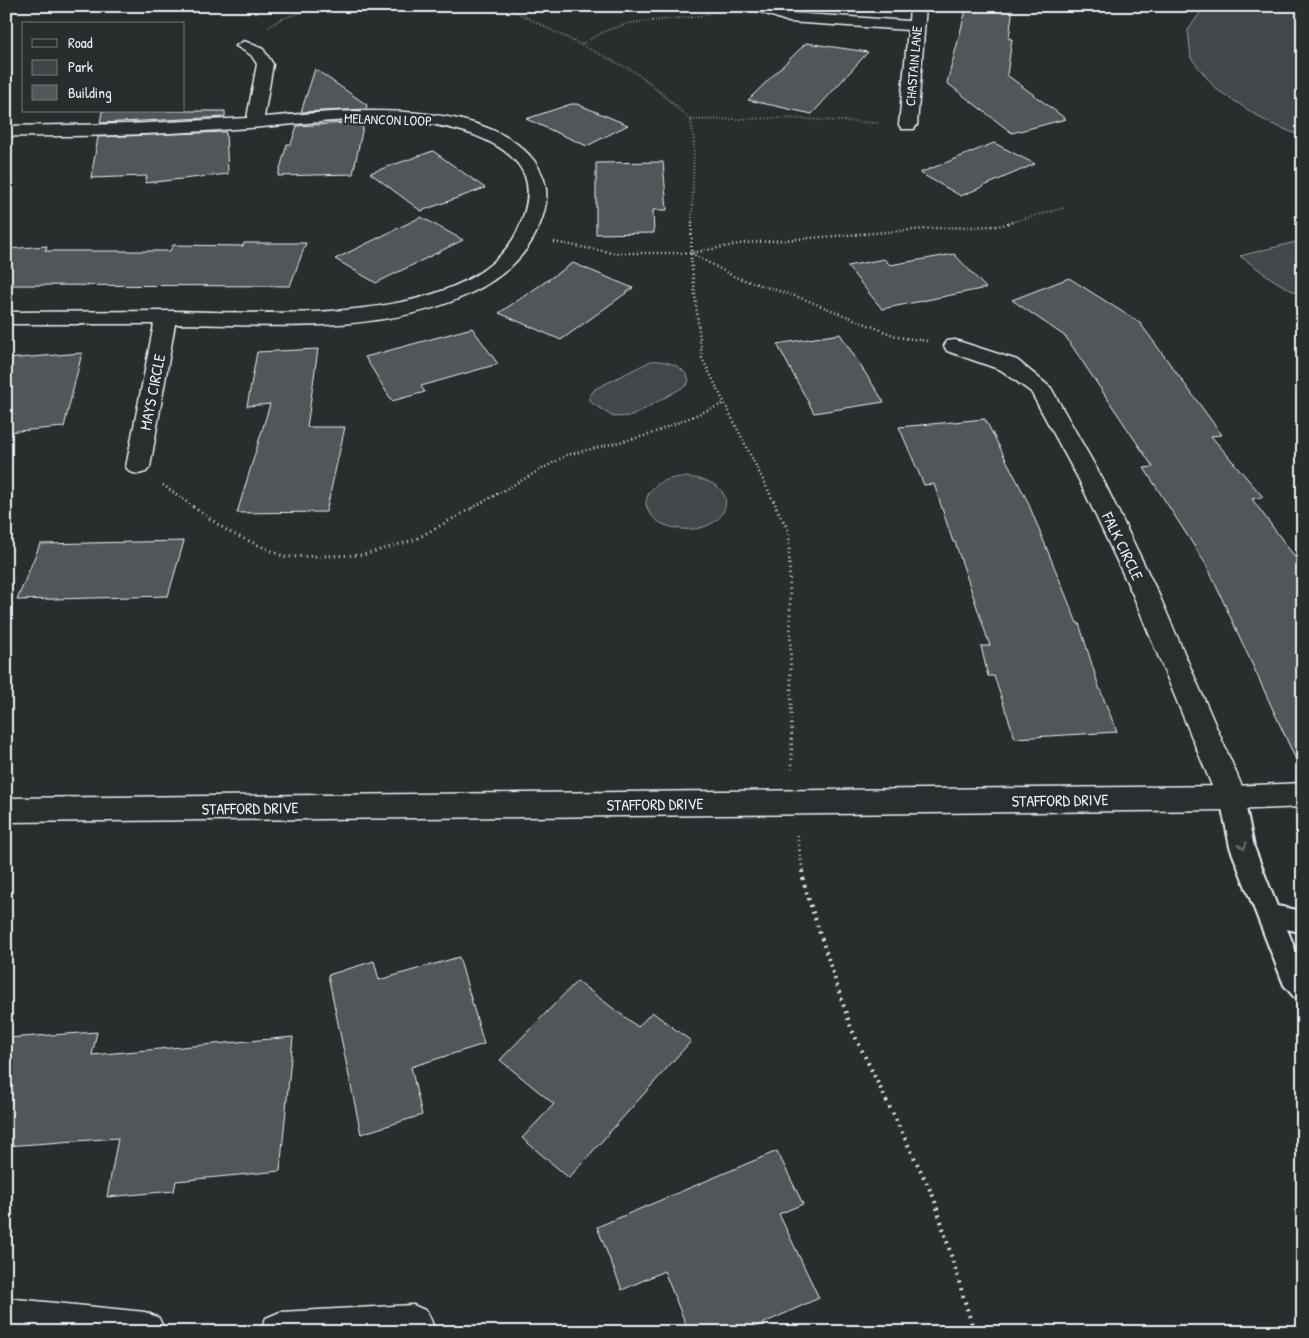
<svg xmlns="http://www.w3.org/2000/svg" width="1309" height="1338" viewBox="0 0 1309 1338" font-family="'Patrick Hand',sans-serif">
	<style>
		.green { fill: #424648; stroke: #959ca0 }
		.building { fill: #535759; stroke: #e8f1f8 }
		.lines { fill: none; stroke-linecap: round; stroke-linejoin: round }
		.lane-casing { stroke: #e8f1f8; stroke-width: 4 }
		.street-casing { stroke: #e8f1f8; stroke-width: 3 }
		.secondary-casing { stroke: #e8f1f8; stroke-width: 3 }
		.path-far3 { stroke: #e8f1f8; stroke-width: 2; stroke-dasharray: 0.5 2.5; stroke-linecap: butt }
		.path-far2 { stroke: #e8f1f8; stroke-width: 2.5; stroke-dasharray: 1 3; stroke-linecap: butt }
		.path-far1 { stroke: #e8f1f8; stroke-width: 3; stroke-dasharray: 1 4; stroke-linecap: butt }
		.path { stroke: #e8f1f8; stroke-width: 4; stroke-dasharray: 2 5; stroke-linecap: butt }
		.lane { fill: #2a2d2e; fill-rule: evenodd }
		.street { fill: #2a2d2e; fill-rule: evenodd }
		.secondary { fill: #2a2d2e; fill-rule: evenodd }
		.oneway { stroke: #6c7275 }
		.labels { text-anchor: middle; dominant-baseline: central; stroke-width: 4.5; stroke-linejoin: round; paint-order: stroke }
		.far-street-label { font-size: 14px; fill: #e8f1f8; stroke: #2a2d2e }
		.street-label { font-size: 16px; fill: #e8f1f8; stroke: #2a2d2e }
	</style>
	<rect width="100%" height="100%" fill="#2a2d2e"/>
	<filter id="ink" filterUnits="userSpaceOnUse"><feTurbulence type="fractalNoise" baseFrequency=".02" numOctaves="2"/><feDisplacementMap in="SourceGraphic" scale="10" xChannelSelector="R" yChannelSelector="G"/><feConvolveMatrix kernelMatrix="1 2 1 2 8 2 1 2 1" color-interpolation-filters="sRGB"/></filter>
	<g filter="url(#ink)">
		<g class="green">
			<polygon points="1205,6 1303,6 1303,137 1267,122 1216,89 1191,58 1188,30"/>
			<polygon points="1303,240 1303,297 1275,281 1240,256"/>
			<path d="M651 361C665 360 684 365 689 380L687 385 632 416 613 417 589 401V397L595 389Z"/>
			<path d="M681 477C753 478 729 542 671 527 659 524 650 517 646 505 646 486 664 479 681 477Z"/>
		</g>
		<g class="building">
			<polygon points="967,6 1013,6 1009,39 1012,39 1007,75 1066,119 1012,133 947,83"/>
			<polygon points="806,43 868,52 812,114 748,100"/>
			<polygon points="315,69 367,105 366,109 301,112"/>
			<polygon points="571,104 577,104 628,125 587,146 526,119"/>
			<polygon points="102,111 225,111 225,117 100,123"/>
			<polygon points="364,122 353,174 278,176 287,144 291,144 297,126"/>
			<polygon points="226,132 228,174 145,183 147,176 91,178 98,137"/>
			<polygon points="994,143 1035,164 961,196 920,173"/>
			<polygon points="433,151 485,188 421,211 370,173"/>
			<polygon points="663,162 667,210 653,210 654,233 596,234 596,163"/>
			<polygon points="421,217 463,240 376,283 335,259"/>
			<polygon points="244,243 306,243 290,286 6,285 6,249 47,246 45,251 170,251 173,245 243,246"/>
			<polygon points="954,254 986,288 882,309 847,266 884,259 890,265"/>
			<polygon points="573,263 633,288 561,340 499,313"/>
			<polygon points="1069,278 1140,323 1222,435 1211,436 1263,497 1252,499 1303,568 1303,775 1207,566 1144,468 1153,467 1066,337 1012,300"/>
			<polygon points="472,328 498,364 421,386 425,392 392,401 365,357"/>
			<polygon points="840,334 884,402 814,413 777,344"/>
			<polygon points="318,349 307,427 345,427 326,512 237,513 270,404 247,406 257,352"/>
			<polygon points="82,353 64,427 6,432 6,359"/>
			<polygon points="985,419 1027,500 1077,623 1079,623 1099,687 1117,732 1015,738 994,676 988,676 981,646 990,646 955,542 953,542 934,484 924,485 899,427"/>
			<polygon points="184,541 168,596 17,600 40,544"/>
			<polygon points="459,957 484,1044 411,1067 422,1115 361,1134 328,975 374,961 379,980"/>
			<polygon points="577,981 638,1027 652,1012 691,1041 569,1178 522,1138 554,1104 500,1060"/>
			<polygon points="97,1032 92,1055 293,1037 280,1171 176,1181 174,1191 107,1197 118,1138 6,1146 6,1038"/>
			<polygon points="777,1151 803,1204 779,1214 819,1298 744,1332 689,1332 664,1271 622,1290 597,1227"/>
		</g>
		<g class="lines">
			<defs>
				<polygon id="lane" points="1232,789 1240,791 1244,798 1254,847 1277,906 1303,911 1303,933 1287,929 1303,969 1303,1000 1294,997 1284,985 1230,847 1220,798 1224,791"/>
				<g id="street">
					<polygon points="750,6 772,6 791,13 909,21 910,6 926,6 917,125 914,129 902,129 899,125 908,30 789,22 752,9"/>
					<path d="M244 41 263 49 273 64 264 117C337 111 486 95 535 162 546 178 549 193 544 212 533 252 504 278 467 295 381 335 268 325 175 324L150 467 146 472 138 474 130 472 126 467 154 324H6V312C61 312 116 311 171 311 264 312 480 331 521 223 527 207 531 190 524 174 513 149 479 135 454 129 388 112 317 123 250 128 169 134 88 137 6 136V126L128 124 247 118 257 64 251 55 236 46Z"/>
					<polygon points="955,340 1017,360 1051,388 1103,480 1159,595 1247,798 1243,806 1232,810 1221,806 1217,798 1133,595 1079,480 1031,392 1001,370 947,351 944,346 947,341"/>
					<polygon points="6,1298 145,1312 159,1318 165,1332 6,1332"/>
					<polygon points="413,1305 427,1311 433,1325 430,1332 260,1332 266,1318 280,1312"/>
				</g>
				<polygon id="secondary" points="1303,783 1303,807 1232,810 6,822 6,798 1232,786"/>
			</defs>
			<use href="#lane" class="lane-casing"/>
			<use href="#street" class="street-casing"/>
			<use href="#secondary" class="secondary-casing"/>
			<g class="path-far3">
				<polyline points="504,6 631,70 645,79 691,120 694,143 692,223"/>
				<polyline points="269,27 279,20 318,6"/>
				<polyline points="582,44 607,30 630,23 701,16 728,6"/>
				<polyline points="691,120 783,118 878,123"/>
				<polyline points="1008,223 1064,208"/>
			</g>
			<g class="path-far2">
				<polyline points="692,222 691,259 702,358 777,508"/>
				<polyline points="554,242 614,253 691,253 745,243 938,228 998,226 1013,222"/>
				<polyline points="691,253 735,277 804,299 898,337 927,341"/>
				<polyline points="163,485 195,508"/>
				<polyline points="472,508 567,455 648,435 725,403"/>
			</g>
			<g class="path-far1">
				<polyline points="193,507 229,532 285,557 363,555 414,540 474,507"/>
				<polyline points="776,507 789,532 792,769"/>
				<polyline points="797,835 803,872"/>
			</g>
			<polyline class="path" points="802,871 805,888 851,1028 934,1198 974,1332"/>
			<use href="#lane" class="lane"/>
			<use href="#street" class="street"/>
			<use href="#secondary" class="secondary"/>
		</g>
		<defs><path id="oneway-chevron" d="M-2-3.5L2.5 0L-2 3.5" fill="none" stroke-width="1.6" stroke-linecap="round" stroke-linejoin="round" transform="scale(1.25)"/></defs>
		<use class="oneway" href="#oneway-chevron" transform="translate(1243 846) rotate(74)"/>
	</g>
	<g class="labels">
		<g class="far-street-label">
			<text transform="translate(913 66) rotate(-85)">CHASTAIN LANE</text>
			<text transform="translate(388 119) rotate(2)">MELANCON LOOP</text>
		</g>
		<g class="street-label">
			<text transform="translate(152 392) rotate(-79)">MAYS CIRCLE</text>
			<text transform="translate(1123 546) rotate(64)">FALK CIRCLE</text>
			<text transform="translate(1060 800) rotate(-1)">STAFFORD DRIVE</text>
			<text transform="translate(655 804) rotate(-1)">STAFFORD DRIVE</text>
			<text transform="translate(250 808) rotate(-1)">STAFFORD DRIVE</text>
		</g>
	</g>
	<rect width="1309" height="1338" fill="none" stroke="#2a2d2e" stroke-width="25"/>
	<rect x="12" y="12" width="1284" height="1313" fill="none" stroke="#e8f1f8" stroke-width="2" filter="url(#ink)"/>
	<rect x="22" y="22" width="162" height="90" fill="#2a2d2e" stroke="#767b7f"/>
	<rect x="32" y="39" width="25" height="8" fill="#2a2d2e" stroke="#767b7f"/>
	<text x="68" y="48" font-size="15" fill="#e8f1f8">Road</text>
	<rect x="32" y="60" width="25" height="15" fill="#424648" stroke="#767b7f"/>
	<text x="68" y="72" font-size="15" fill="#e8f1f8">Park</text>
	<rect x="32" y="85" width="25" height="15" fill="#535759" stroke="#767b7f"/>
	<text x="68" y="98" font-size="15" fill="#e8f1f8">Building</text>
</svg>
